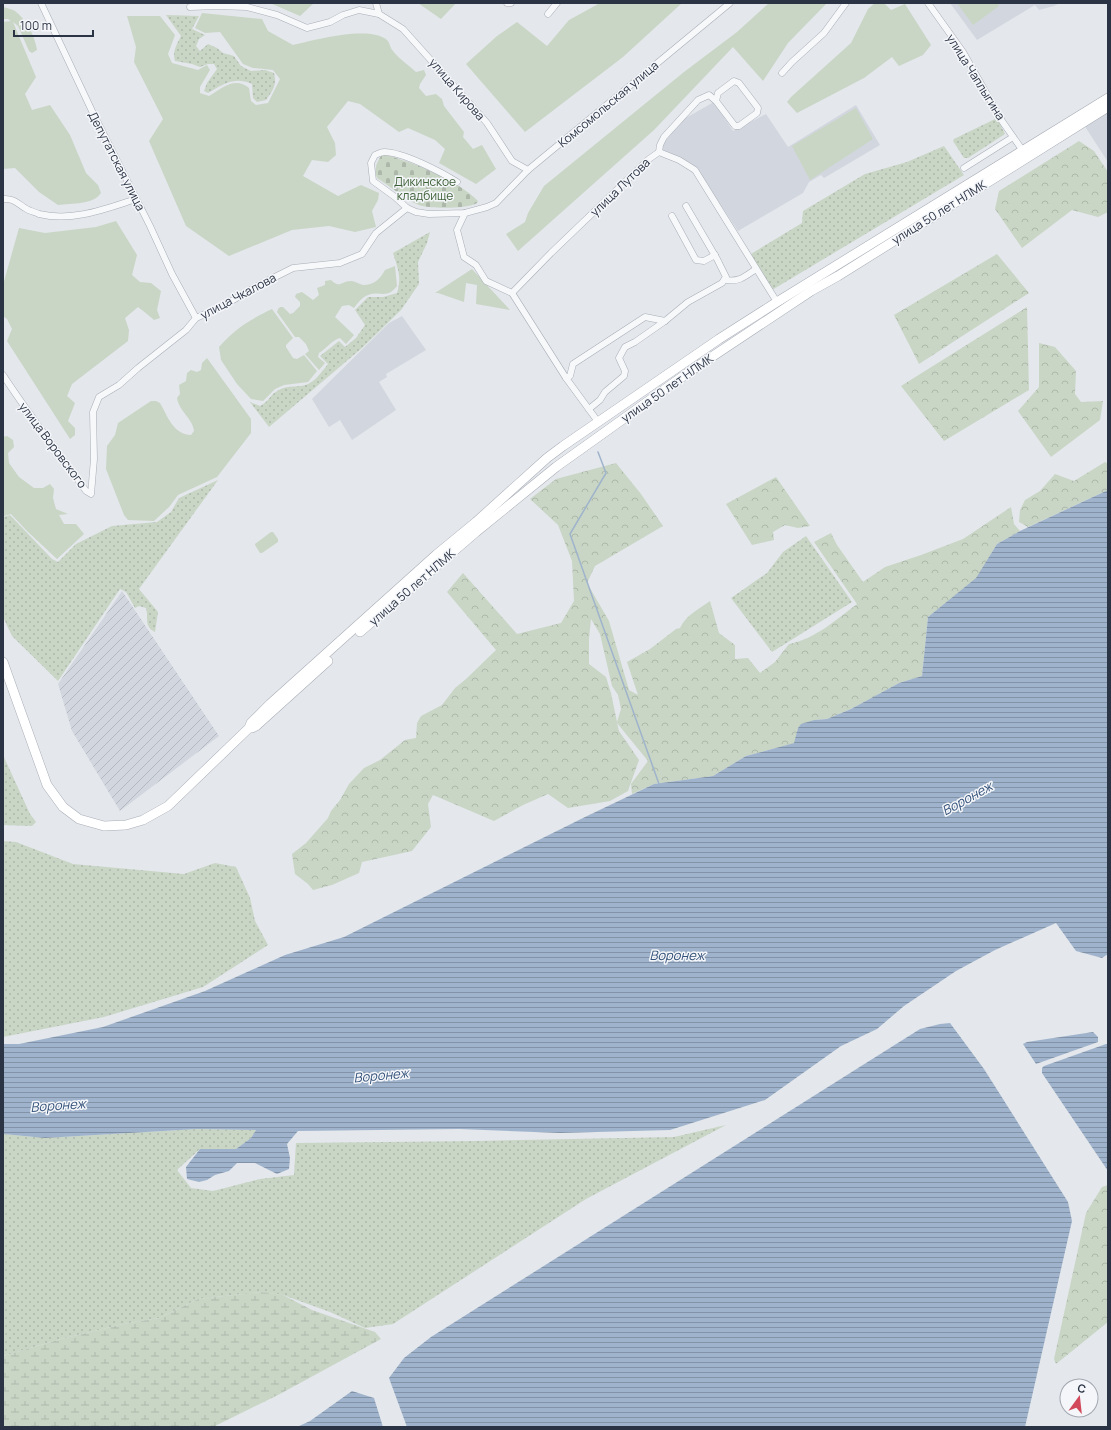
<svg xmlns="http://www.w3.org/2000/svg" width="1111" height="1430" viewBox="0 0 1111 1430" font-family="Manrope,sans-serif">
	<style>
		.built { fill: #d2d6de }
		.industrial { fill: url(#industrial-furrows) }
		.grass { fill: url(#grass-dots) }
		.forest { fill: url(#forest-crowns); fill-rule: evenodd }
		.wetland { fill: url(#wetland-marsh) }
		.cemetery { fill: url(#cemetery-stones) }
		.green { fill: #c9d6c5 }
		.water { fill: url(#water-rules) }
		.lines { fill: none; stroke-linecap: round; stroke-linejoin: round }
		.stream { stroke: #9fb4cc; stroke-width: 1.5 }
		.minor-casing { stroke: #a9aeb7; stroke-width: 7 }
		.secondary-casing { stroke: #a9aeb7; stroke-width: 10 }
		.minor { stroke: #f7f8fa; stroke-width: 6 }
		.secondary { stroke: #fff; stroke-width: 9 }
		.labels { text-anchor: middle; dominant-baseline: central; stroke-width: 3; stroke-linejoin: round; paint-order: stroke }
		.street-label { font-size: 12px; fill: #2b3445; stroke: #f4f6f9 }
		.park-label { font-size: 12px; fill: #3f6138; stroke: #f4f6f9 }
		.water-label { font-size: 13px; font-style: italic; fill: #34527a; stroke: #f4f6f9 }
	</style>
	<defs>
		<pattern id="industrial-furrows" width="10" height="10" patternUnits="userSpaceOnUse"><rect width="10" height="10" fill="#d2d6de"/><path d="M-1 1l2-2M0 10L10 0M9 11l2-2" fill="none" stroke="#b4b8c0"/></pattern>
		<pattern id="grass-dots" width="8" height="8" patternUnits="userSpaceOnUse"><rect width="8" height="8" fill="#c9d6c5"/><path d="M2 2h.1M6 6h.1" fill="none" stroke="#adb8ab" stroke-width="1.8" stroke-linecap="round"/></pattern>
		<pattern id="forest-crowns" width="20" height="18" patternUnits="userSpaceOnUse"><rect width="20" height="18" fill="#c9d6c5"/><path d="M2 6a3 3 0 1 1 6 0M12 15a3 3 0 1 1 6 0" fill="none" stroke="#adb8ab"/></pattern>
		<pattern id="wetland-marsh" width="20" height="14" patternUnits="userSpaceOnUse"><rect width="20" height="14" fill="#c9d6c5"/><path d="M1 5h8M5 5V1M11 12h8M15 12V8" fill="none" stroke="#adb8ab"/></pattern>
		<pattern id="cemetery-stones" width="16" height="16" patternUnits="userSpaceOnUse"><rect width="16" height="16" fill="#c9d6c5"/><path d="M2 7V4a2 2 0 0 1 4 0v3zM10 15v-3a2 2 0 0 1 4 0v3z" fill="#adb8ab"/></pattern>
		<pattern id="water-rules" width="6" height="5" patternUnits="userSpaceOnUse"><rect width="6" height="5" fill="#9fb4cc"/><path d="M0 2.5h6" fill="none" stroke="#8293a7"/></pattern>
	</defs>
	<rect width="100%" height="100%" fill="#e4e7ec"/>
	<g class="built">
		<polygon points="950,3 1060,3 1054,6 1039,10 1035,5 977,40"/>
		<polygon points="714,102 733,131 766,114 788,147 856,105 880,145 824,178 821,175 809,182 803,193 738,231 699,172 662,152 662,145 684,119"/>
		<polygon points="1108,110 1108,162 1084,125"/>
		<polygon points="402,316 426,350 386,374 387,377 379,382 396,410 352,440 340,420 329,427 312,399 389,323"/>
	</g>
	<polygon class="industrial" points="122,591 219,736 120,811 72,731 58,684"/>
	<g class="grass">
		<path d="M166 15 199 16 192 29 205 35 199 39 196 46 200 51 208 44 217 48 223 53 234 56 241 66 251 71 265 70 274 73C277 85 273 90 266 100L257 102 253 98 252 84C235 76 223 84 208 93L204 91 207 83 217 69 214 64H208L200 67 192 64 175 61C172 52 177 44 181 36Z"/>
		<polygon points="995,119 999,122 1005,134 968,158 964,158 953,141 954,139"/>
		<polygon points="944,146 964,175 772,290 751,254 802,223 803,211 865,174 907,162"/>
		<path d="M430 232 427 243 418 262 419 284 401 310 362 348 269 427 250 402 260 406C270 401 270 394 279 390 288 384 301 389 310 383 317 379 323 370 328 364L320 356 339 341 345 347 356 338 365 325 355 310 368 297H383L397 293C402 277 398 269 393 253Z"/>
		<path d="M218 480 139 589 158 612 155 632C143 626 149 617 146 608L139 606 135 608 126 592 120 589 58 681 12 636 3 617V517L10 515 52 559 58 562 76 544 112 526 157 522 171 512 179 498Z"/>
		<polygon points="806,536 852,602 772,652 731,598 767,573 783,552"/>
		<polygon points="3,755 30,814 36,822 32,826 3,825"/>
		<polygon points="3,841 16,842 73,864 184,874 215,863 236,867 250,898 255,921 268,945 203,987 104,1017 3,1037"/>
		<polygon points="726,1125 586,1199 393,1324 365,1328 330,1312 283,1295 260,1292 198,1299 159,1318 123,1324 61,1339 3,1356 3,1134 45,1138 197,1129 256,1130 251,1138 236,1149 200,1149 177,1170 191,1188 213,1191 260,1179 294,1175 296,1143 477,1141 674,1137"/>
	</g>
	<g class="forest">
		<polygon points="1079,141 1094,151 1108,172 1108,212 1098,217 1072,210 1022,248 995,209 999,191"/>
		<polygon points="997,254 1029,293 919,364 894,315"/>
		<polygon points="1027,307 1029,390 944,441 901,386"/>
		<polygon points="1039,343 1055,347 1076,371 1075,394 1081,402 1103,401 1100,420 1051,457 1018,411 1039,387"/>
		<polygon points="1105,462 1108,464 1108,490 1028,527 1019,522 1020,510 1025,500 1040,491 1055,474 1074,481"/>
		<path d="M616 463 641 494 663 526 595 566 587 583 609 621 629 690 638 695 627 662 650 649 676 629 680 628C686 615 699 609 710 601L719 633 735 645V659L748 658 760 673 775 662 789 644C815 639 836 620 857 604L814 542 831 533 837 545 863 582 885 567 921 555 963 539 1011 507 1014 524 1020 531 997 544 977 578 928 617 922 676 899 683 851 709 827 719 814 720 798 728 795 743 746 756 713 776 654 784 632 794 631 784 648 761 617 723 619 731 639 760 628 791 610 801 568 808 548 794 523 805 494 821 433 795 428 804 431 827 412 851 362 862 359 873 332 885 313 890 308 884 295 874 292 854 306 843 328 818 331 811 340 800 349 784 364 768 380 760 405 740 416 738 417 723 421 716 442 705 455 688 466 679 496 650 447 592 463 573 517 634 561 623 574 601 572 561 558 525 530 499 556 479ZM591 619 600 634 612 686 618 695 621 709 617 722 611 693 606 677 589 664V639Z"/>
		<polygon points="776,477 810,526 798,528 785,525 773,532 774,540 752,545 726,504"/>
		<polygon points="1108,1185 1108,1322 1056,1364 1054,1359 1086,1213 1102,1187"/>
	</g>
	<polygon class="wetland" points="261,1292 283,1295 312,1310 375,1332 381,1339 278,1395 213,1427 3,1427 3,1356 61,1339 123,1324 159,1318 198,1299"/>
	<path class="cemetery" d="M386 155C413 162 459 181 478 201L477 203C467 209 430 209 419 205 408 201 388 185 377 178 374 169 376 164 381 156Z"/>
	<g class="green">
		<polygon points="270,3 314,3 300,16"/>
		<polygon points="418,3 456,3 441,19"/>
		<polygon points="600,3 682,3 623,57 525,132 466,64 497,36 517,22 547,46 569,20"/>
		<polygon points="769,3 827,3 788,43 763,81 733,47 654,130 518,251 506,234 525,222 528,213 544,186 684,72 737,32"/>
		<polygon points="875,3 884,3 891,10 905,4 931,45 923,55 899,66 892,57 864,78 797,113 787,102 791,97 851,43 868,9"/>
		<polygon points="957,3 997,3 999,6 973,25"/>
		<path d="M3 7C7 8 12 9 15 11 27 20 35 37 37 50L32 53 29 51 18 26 13 22 36 77 25 94 32 110 50 105 70 135 86 173 98 185 101 193C93 205 72 203 58 205L39 192 15 168 3 169V22L11 21 8 19H3Z"/>
		<path d="M202 13 262 19 268 31 293 45C315 40 369 25 387 40 390 43 390 48 393 51 399 59 409 65 416 72L424 70 426 75 420 84 419 88 426 96 436 94 442 99 444 106 464 132 463 137 473 149 482 145 496 169 476 184 439 163 445 149 435 140 408 128 399 132 360 104 348 101 327 127 335 143 336 155 328 162 312 160 303 176 338 196 361 185 379 193 378 200 372 211 376 227 355 232 329 226 292 230 229 256 186 226 149 141 163 119 134 62 136 47 127 16H160L175 35 168 54 172 63 198 70 207 65 210 70 200 87V93L209 96C222 88 235 76 249 88L251 101 256 105 268 103 280 79 273 70 253 68 243 64 220 32 205 33 195 28Z"/>
		<polygon points="856,108 873,139 810,180 792,146"/>
		<polygon points="116,221 137,255 132,275 140,282 151,283 161,291 157,310 160,318 154,320 147,314 138,307 125,318 129,330 128,341 72,384 67,396 75,403 68,421 75,428 75,435 70,439 7,341 12,329 7,319 3,316 3,285 19,228 45,233 96,227"/>
		<path d="M395 266 397 286C386 300 381 290 368 295 362 297 357 304 354 308L349 305 342 306 335 317 354 335 346 344 340 338C332 340 326 349 319 353L318 357 325 363 319 370 305 354 309 351 306 344 299 337H295L277 312 278 309 280 307H283L290 314 293 313 300 306V302L295 297 296 294 302 292 313 300 319 295 317 288 325 285V281L331 280C340 289 341 281 351 281 355 281 359 284 363 285 374 285 380 279 385 270Z"/>
		<polygon points="472,269 510,310 476,304 477,285 466,283 464,302 438,293 435,293"/>
		<path d="M272 309 293 338 286 345V347L293 358 297 359 304 355 317 371 308 382 284 385 275 389 263 401 251 399 237 384 221 360 219 347C236 328 249 320 272 309Z"/>
		<path d="M207 358 251 419V433L217 477 178 495 169 507 154 521 128 520 124 515 106 469 107 446 115 435 118 423 151 401H156L160 403C168 417 173 434 191 435L194 431C193 419 179 411 177 398L180 394 179 385 186 381 187 373 191 370 197 372 201 370 202 363Z"/>
		<polygon points="7,436 13,440 14,447 8,453 9,463 19,477 34,488 43,488 50,484 54,489 53,498 56,509 68,514 59,515 64,524 76,524 84,534 57,559 27,531 11,514 4,516 3,515 3,437"/>
		<polygon points="271,532 273,532 278,539 278,542 262,553 260,553 255,545 255,544"/>
	</g>
	<g class="water">
		<polygon points="1108,490 1108,954 1102,958 1076,951 1056,923 995,950 956,971 904,1006 877,1029 841,1046 765,1100 670,1130 560,1133 459,1129 298,1131 287,1144 290,1158 289,1169 277,1174 255,1163 237,1163 229,1171 215,1175 207,1180 199,1182 187,1179 186,1167 200,1149 236,1149 251,1138 256,1130 197,1129 45,1138 3,1134 3,1044 19,1044 103,1027 205,991 285,955 344,937 585,817 654,784 713,776 746,756 794,743 798,728 801,724 814,720 827,719 851,709 899,683 922,676 928,617 976,578 997,544 1020,531"/>
		<polygon points="950,1023 984,1069 1068,1202 1072,1221 1025,1427 407,1427 389,1378 404,1358 431,1337 920,1029 940,1024"/>
		<polygon points="1093,1032 1098,1037 1098,1042 1036,1064 1023,1044 1027,1042"/>
		<polygon points="1106,1044 1108,1044 1108,1171 1042,1073 1042,1068 1044,1066"/>
		<polygon points="352,1391 374,1398 383,1427 297,1427 310,1421"/>
	</g>
	<g class="lines">
		<polyline class="stream" points="598,452 606,473 570,534 659,784"/>
		<defs>
			<g id="minor">
				<polyline points="41,3 92,111 150,226 172,274 196,318"/>
				<polyline points="376,3 379,14"/>
				<polyline points="507,3 511,3"/>
				<polyline points="928,3 963,52 1002,121 1023,151"/>
				<polyline points="190,7 217,6 247,7 277,15 307,28 330,22 343,15 359,10 379,14 403,29 487,123 512,161 528,170"/>
				<polyline points="548,14 557,3"/>
				<polyline points="782,73 792,62 824,33 846,3"/>
				<polyline points="659,152 660,145 664,137 698,100 709,95 716,101 735,126 739,126 757,113 758,108 739,83 734,81 718,93 716,101"/>
				<polyline points="964,168 1013,137"/>
				<path d="M3 199C13 198 17 203 25 208 29 211 35 212 39 214 73 222 105 209 136 199"/>
				<path d="M407 208 395 197 373 181 371 163 375 155C378 154 381 152 384 152 403 152 441 172 457 182"/>
				<polyline points="465,213 457,230 464,257 476,265 486,281 512,293 566,378 596,419 600,421"/>
				<polyline points="672,216 696,260 704,261 715,255"/>
				<path d="M725 280C740 282 744 277 756 269"/>
				<polyline points="512,293 551,253 649,159 659,152 679,160 695,170 777,302"/>
				<path d="M3 375C29 415 58 452 86 491L91 494 94 459 93 412 99 397 119 385 138 368 186 330 196 318 223 306 257 286 293 268 340 263 362 254 376 233 407 208 416 212 429 214 465 213 487 207 496 203 528 170 730 3"/>
				<polyline points="566,378 570,376 573,364 645,317 665,321"/>
				<polyline points="589,409 600,400 605,392 624,376 625,371 619,358 625,347 635,342 665,321 688,302 722,283 726,277 717,259 686,206"/>
			</g>
			<g id="secondary">
				<polyline points="360,632 476,532 556,467 689,372 811,291 838,276 1108,107"/>
				<polyline points="3,662 47,785 63,807 79,819 104,826 126,825 143,820 168,806 249,728 251,723 270,704 437,554 476,522 547,458 563,446 719,339 777,302 1108,98"/>
				<polyline points="252,728 256,726 328,661"/>
			</g>
		</defs>
		<use href="#minor" class="minor-casing"/>
		<use href="#secondary" class="secondary-casing"/>
		<use href="#minor" class="minor"/>
		<use href="#secondary" class="secondary"/>
	</g>
	<g class="labels">
		<g class="street-label">
			<text transform="translate(976 77) rotate(58)">улица Чаплыгина</text>
			<text transform="translate(457 89) rotate(49)">улица Кирова</text>
			<text transform="translate(608 104) rotate(-40)">Комсомольская улица</text>
			<text transform="translate(117 161) rotate(63)">Депутатская улица</text>
			<text transform="translate(620 187) rotate(-44)">улица Лутова</text>
			<text transform="translate(939 212) rotate(-32)">улица 50 лет НЛМК</text>
			<text transform="translate(238 296) rotate(-28)">улица Чкалова</text>
			<text transform="translate(667 388) rotate(-35)">улица 50 лет НЛМК</text>
			<text transform="translate(53 445) rotate(53)">улица Воровского</text>
			<text transform="translate(412 587) rotate(-41)">улица 50 лет НЛМК</text>
		</g>
		<g class="park-label">
			<text x="425" y="181">Дикинское<tspan x="425" dy="14">кладбище</tspan></text>
		</g>
		<g class="water-label">
			<text transform="translate(967 798) rotate(-29)">Воронеж</text>
			<text x="677" y="955">Воронеж</text>
			<text transform="translate(381 1075) rotate(-5)">Воронеж</text>
			<text transform="translate(58 1105) rotate(-4)">Воронеж</text>
		</g>
	</g>
	<rect width="1111" height="1430" fill="none" stroke="#2b3445" stroke-width="8"/>
	<g transform="translate(1079 1398) rotate(15)"><circle r="19" fill="#f4f6f9" stroke="#a4a8b1"/>
	<path d="M0-3L7 15L0 10L-7 15Z" fill="#d1495b"/>
	<text y="-6" font-size="11" font-weight="bold" text-anchor="middle" fill="#2b3445">С</text>
	</g>
	<path d="M14 30v6h79v-6" fill="none" stroke="#2b3445" stroke-width="2"/>
	<text x="20" y="30" font-size="12" fill="#2b3445" stroke="#f4f6f9" stroke-width="3" paint-order="stroke">100 m</text>
</svg>
